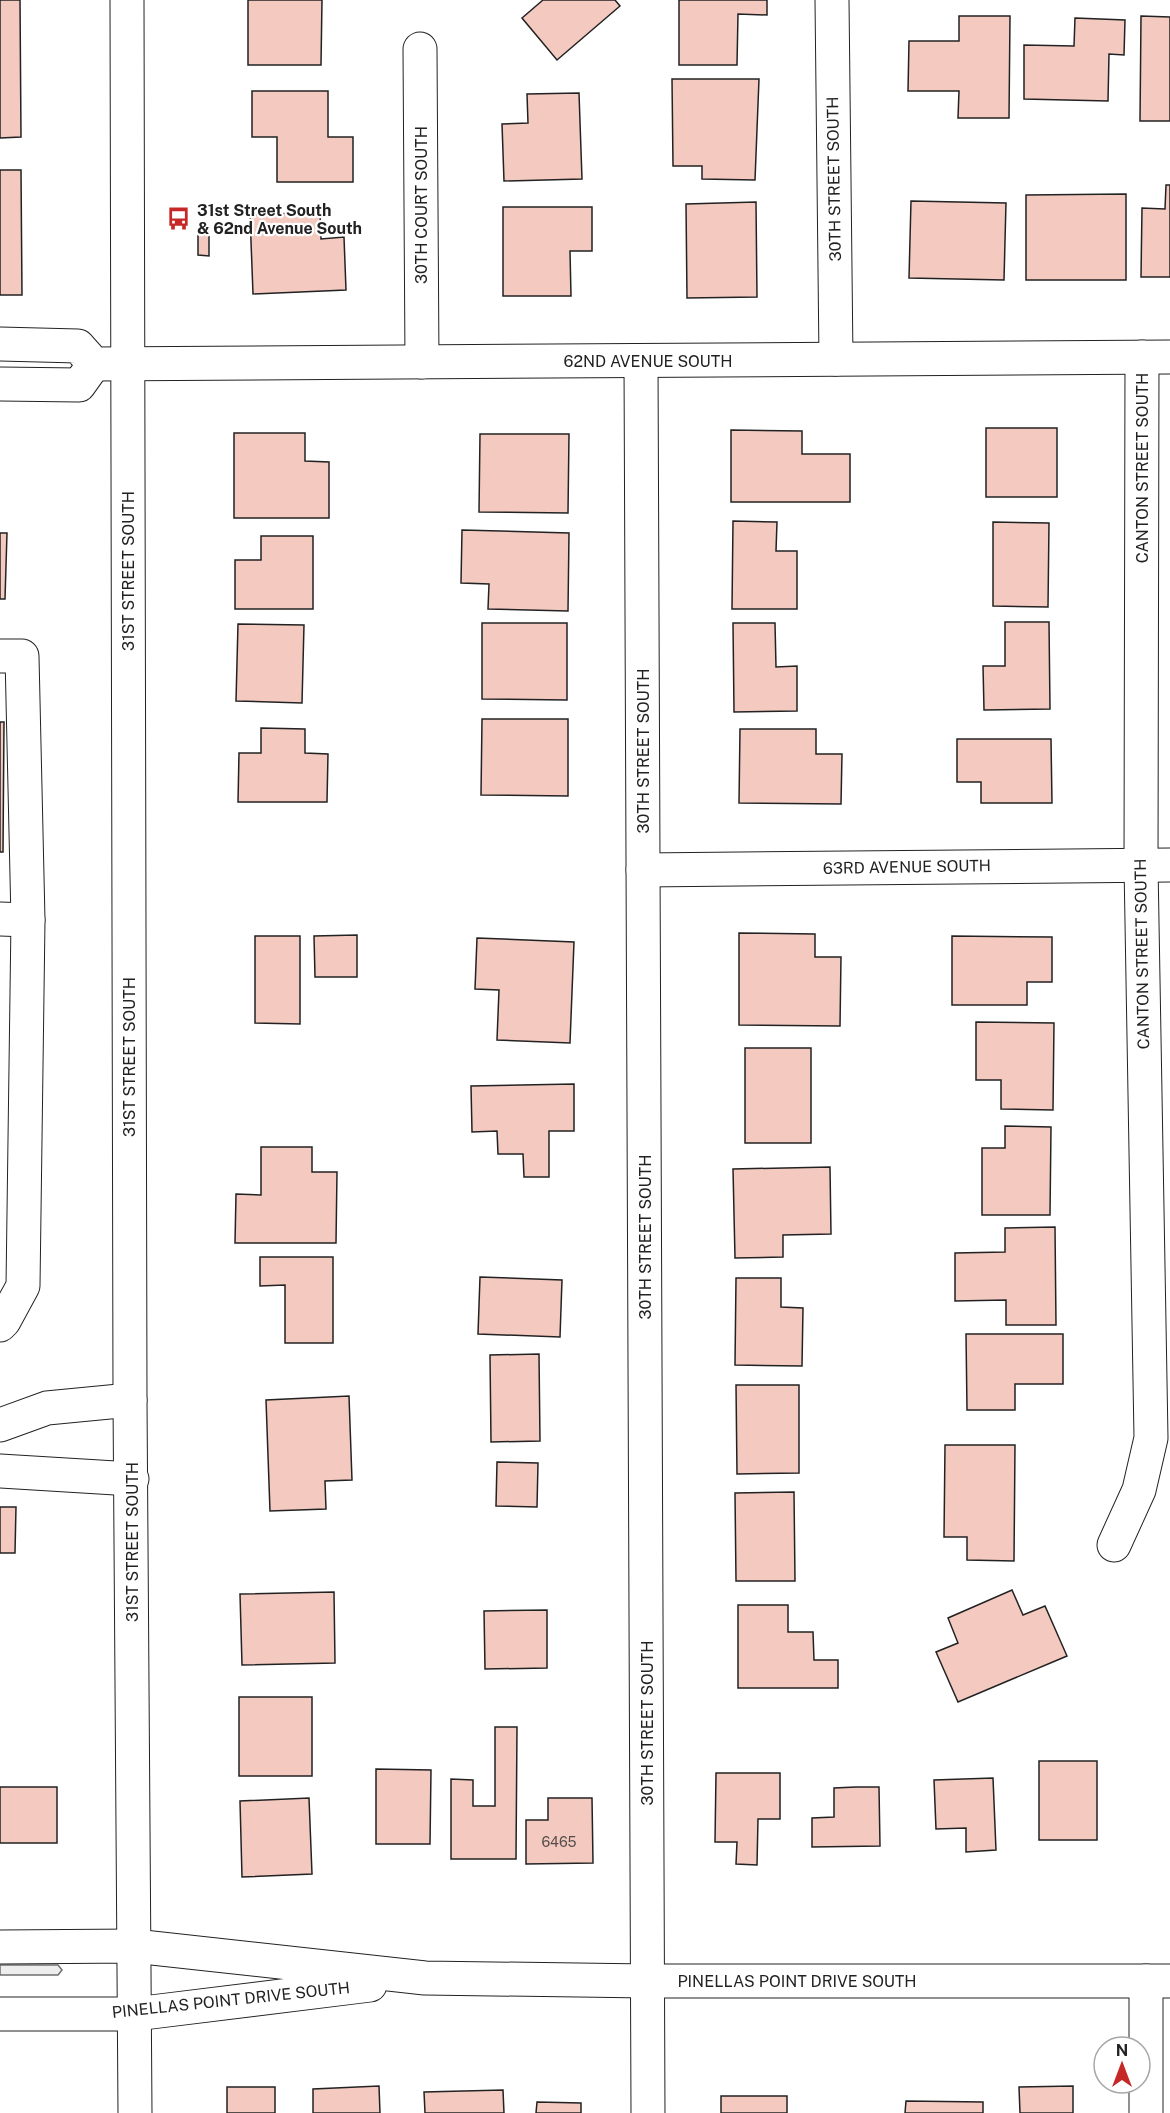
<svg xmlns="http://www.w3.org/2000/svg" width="1170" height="2113" viewBox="0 0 1170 2113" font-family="'Public Sans',sans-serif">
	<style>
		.green { fill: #eee; stroke: #6f6f6f; stroke-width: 1.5 }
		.building { fill: #f3c9c0; stroke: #222; stroke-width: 1.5 }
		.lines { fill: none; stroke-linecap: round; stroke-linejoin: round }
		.minor-casing { stroke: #222; stroke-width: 35 }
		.minor { stroke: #fff; stroke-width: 33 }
		.labels { text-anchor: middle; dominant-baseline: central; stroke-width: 4.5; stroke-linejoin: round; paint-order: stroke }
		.number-label { font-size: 14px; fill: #564c4a }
		.street-label { font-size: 16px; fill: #222; stroke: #fff }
		.poi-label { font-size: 16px; font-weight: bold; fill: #222; stroke: #fff; text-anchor: start }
	</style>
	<rect width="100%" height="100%" fill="#fff"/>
	<polygon class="green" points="0,1965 58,1965 62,1970 58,1975 0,1975"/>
	<g class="building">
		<polygon points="0,0 20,0 21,137 0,138"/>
		<polygon points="248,0 322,0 321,65 248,65"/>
		<polygon points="543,0 615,0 620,6 557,60 522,18"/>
		<polygon points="679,0 767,0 767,15 738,14 737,65 679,65"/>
		<polygon points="959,16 1010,16 1009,118 958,118 959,91 908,91 909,41 959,41"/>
		<polygon points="1141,16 1170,17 1170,121 1140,121"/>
		<polygon points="1075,18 1125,20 1124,55 1109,54 1108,101 1024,99 1024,45 1074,46"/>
		<polygon points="672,79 759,79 755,180 702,179 702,166 673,166"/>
		<polygon points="252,91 328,91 328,137 353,137 353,182 277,182 277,137 252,137"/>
		<polygon points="579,93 582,179 504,181 502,124 528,123 527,94"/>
		<polygon points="0,170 21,170 22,295 0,295"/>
		<polygon points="1166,185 1170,185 1170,277 1141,277 1142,208 1165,209"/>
		<polygon points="1126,194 1126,280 1026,280 1026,195"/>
		<polygon points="911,201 1006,203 1004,280 909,278"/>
		<polygon points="756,202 757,297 687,298 686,204"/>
		<polygon points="503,207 592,207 592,251 570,251 571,296 503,296"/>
		<polygon points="320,212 321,239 344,237 346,290 253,294 250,215"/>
		<polygon points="198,235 209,235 209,256 198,255"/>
		<rect x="986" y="428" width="71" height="69"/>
		<polygon points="731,430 802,431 802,454 850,454 850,502 731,502"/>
		<polygon points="234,433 305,433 305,461 329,462 329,518 234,518"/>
		<polygon points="480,434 569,434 568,513 479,512"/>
		<polygon points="733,521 777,522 776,551 797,551 797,609 732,609"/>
		<polygon points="993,522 1049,523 1048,607 993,606"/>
		<polygon points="462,530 569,533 568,611 488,609 489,584 461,583"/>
		<polygon points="0,533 7,533 5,599 0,599"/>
		<polygon points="261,536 313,536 313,609 235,609 235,560 261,560"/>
		<polygon points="1005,622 1049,622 1050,709 984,710 983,666 1005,666"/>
		<polygon points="482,623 567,623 567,700 482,699"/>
		<polygon points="733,623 775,623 776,667 797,666 797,711 734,712"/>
		<polygon points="238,624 304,625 302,703 236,701"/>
		<polygon points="482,719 568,719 568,796 481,795"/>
		<polygon points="0,722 4,722 3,852 0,852"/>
		<polygon points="261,728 305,729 305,753 328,754 327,802 238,802 239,753 261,753"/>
		<polygon points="740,729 816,729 816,754 842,754 841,804 739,803"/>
		<polygon points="957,739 1051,739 1052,803 981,803 981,782 957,782"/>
		<polygon points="739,933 815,934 815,957 841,957 840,1026 739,1025"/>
		<polygon points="357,935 357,977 315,977 314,936"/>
		<polygon points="255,936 300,936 300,1024 255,1023"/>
		<polygon points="952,936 1052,937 1052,982 1027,982 1027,1005 952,1005"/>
		<polygon points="477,938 574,942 570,1043 497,1040 499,990 475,989"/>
		<polygon points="976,1022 1054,1023 1053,1110 1001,1109 1001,1080 976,1080"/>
		<rect x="745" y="1048" width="66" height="95"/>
		<polygon points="574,1084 574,1131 549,1131 549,1177 524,1177 523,1154 498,1154 497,1131 472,1132 471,1086"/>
		<polygon points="1005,1126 1051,1127 1050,1215 982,1215 982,1148 1005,1148"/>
		<polygon points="261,1147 312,1147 312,1172 337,1172 336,1243 235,1243 236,1194 261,1195"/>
		<polygon points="830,1167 831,1234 783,1235 783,1257 735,1258 733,1169"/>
		<polygon points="1055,1227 1056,1325 1006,1325 1006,1300 955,1301 955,1253 1005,1252 1005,1228"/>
		<polygon points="260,1257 333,1257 333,1343 285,1343 285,1285 260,1286"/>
		<polygon points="480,1277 562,1280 560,1337 478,1334"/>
		<polygon points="736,1278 781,1278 781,1307 803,1308 802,1366 735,1365"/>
		<polygon points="966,1334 1063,1334 1063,1384 1015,1384 1015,1410 967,1410"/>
		<polygon points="539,1354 540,1441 491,1442 490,1355"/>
		<polygon points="736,1385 799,1385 799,1473 737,1474"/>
		<polygon points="349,1396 352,1480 325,1481 326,1509 270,1511 266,1400"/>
		<polygon points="945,1445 1015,1445 1014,1561 967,1560 967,1537 944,1537"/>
		<polygon points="497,1462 538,1463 537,1507 496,1506"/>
		<polygon points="794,1492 795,1581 736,1581 735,1493"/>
		<polygon points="0,1507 16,1507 15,1553 0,1553"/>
		<polygon points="1012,1590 1023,1615 1045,1606 1067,1656 958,1702 936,1652 958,1643 948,1618"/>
		<polygon points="334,1592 335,1663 242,1665 240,1594"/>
		<polygon points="738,1605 788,1605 788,1632 813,1632 814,1660 838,1660 838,1688 738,1688"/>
		<polygon points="547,1610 547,1668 485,1669 484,1611"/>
		<rect x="239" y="1697" width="73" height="79"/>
		<polygon points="495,1727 517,1727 516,1859 451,1859 451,1779 473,1780 473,1806 495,1806"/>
		<rect x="1039" y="1761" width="58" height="79"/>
		<polygon points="376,1769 431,1770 430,1844 376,1844"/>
		<polygon points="716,1773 780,1773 780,1819 758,1819 757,1865 736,1864 737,1842 715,1842"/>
		<polygon points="993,1778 996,1850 966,1852 966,1828 936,1829 934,1780"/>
		<rect x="0" y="1787" width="57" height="56"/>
		<polygon points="856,1787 879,1787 880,1846 812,1847 812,1818 834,1817 834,1788"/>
		<polygon points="309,1798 312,1874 242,1877 240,1801"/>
		<polygon points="548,1798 592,1798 593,1863 526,1864 526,1820 548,1820"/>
		<polygon points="379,2086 380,2113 313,2113 313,2089"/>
		<polygon points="1073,2086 1073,2113 1020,2113 1019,2087"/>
		<rect x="227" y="2087" width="48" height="26"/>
		<polygon points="503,2090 504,2113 425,2113 424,2092"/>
		<rect x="721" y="2096" width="66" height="17"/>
		<polygon points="906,2101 983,2102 983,2113 905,2113"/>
		<polygon points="537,2102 581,2103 581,2113 536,2113"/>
	</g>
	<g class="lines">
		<defs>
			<g id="minor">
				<polyline points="127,0 130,1400 135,2113"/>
				<polyline points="832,0 836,359"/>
				<polyline points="420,49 422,362"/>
				<polyline points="0,344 78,346 94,364 1170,357"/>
				<polyline points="641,361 648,2113"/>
				<polyline points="0,384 79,385 94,364"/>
				<polyline points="0,656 22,656 28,920 23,1286 4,1321 0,1325"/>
				<polyline points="643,870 1170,865"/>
				<polyline points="0,919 28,920"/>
				<polyline points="0,1425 47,1408 130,1400"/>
				<polyline points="0,1471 132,1479"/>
				<polyline points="1114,1545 1139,1490 1151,1438 1141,865 1142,357"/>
				<polyline points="0,1947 134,1946 425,1978 648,1981 1170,1981"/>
				<polyline points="1146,1981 1146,2113"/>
				<polyline points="0,2014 135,2014 370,1985"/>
			</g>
		</defs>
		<use href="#minor" class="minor-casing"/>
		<use href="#minor" class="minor"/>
	</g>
	<defs>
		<symbol id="bus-bare" viewBox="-9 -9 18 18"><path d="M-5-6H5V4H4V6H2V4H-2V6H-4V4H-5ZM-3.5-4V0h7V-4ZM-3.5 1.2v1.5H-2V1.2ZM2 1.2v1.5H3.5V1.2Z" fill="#c62828" stroke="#fff" stroke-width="2.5" paint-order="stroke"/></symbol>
	</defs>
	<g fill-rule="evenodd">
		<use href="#bus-bare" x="162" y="202" width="33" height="33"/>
	</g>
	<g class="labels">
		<g class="number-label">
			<text x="559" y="1842">6465</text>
		</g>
		<g class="street-label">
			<text transform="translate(834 179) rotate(-91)">30TH STREET SOUTH</text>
			<text transform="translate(421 205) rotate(-90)">30TH COURT SOUTH</text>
			<text x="648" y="361">62ND AVENUE SOUTH</text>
			<text transform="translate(1142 468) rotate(-90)">CANTON STREET SOUTH</text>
			<text transform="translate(128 571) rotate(-90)">31ST STREET SOUTH</text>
			<text transform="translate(643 751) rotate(-90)">30TH STREET SOUTH</text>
			<text transform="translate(907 867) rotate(-1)">63RD AVENUE SOUTH</text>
			<text transform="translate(1142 954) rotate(-91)">CANTON STREET SOUTH</text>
			<text transform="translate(129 1057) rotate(-90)">31ST STREET SOUTH</text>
			<text transform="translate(645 1237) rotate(-90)">30TH STREET SOUTH</text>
			<text transform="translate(132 1542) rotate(-90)">31ST STREET SOUTH</text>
			<text transform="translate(647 1723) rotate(-90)">30TH STREET SOUTH</text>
			<text x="797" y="1981">PINELLAS POINT DRIVE SOUTH</text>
			<text transform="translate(231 2000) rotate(-6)">PINELLAS POINT DRIVE SOUTH</text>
		</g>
		<g class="poi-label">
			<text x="197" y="210">31st Street South<tspan x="197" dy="18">&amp; 62nd Avenue South</tspan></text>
		</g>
	</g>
	<g transform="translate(1122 2065)"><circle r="28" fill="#ffffff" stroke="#a7a7a7" stroke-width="1.5"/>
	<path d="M0-4.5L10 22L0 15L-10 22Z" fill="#c62828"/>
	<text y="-9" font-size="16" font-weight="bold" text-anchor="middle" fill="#222222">N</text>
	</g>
</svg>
